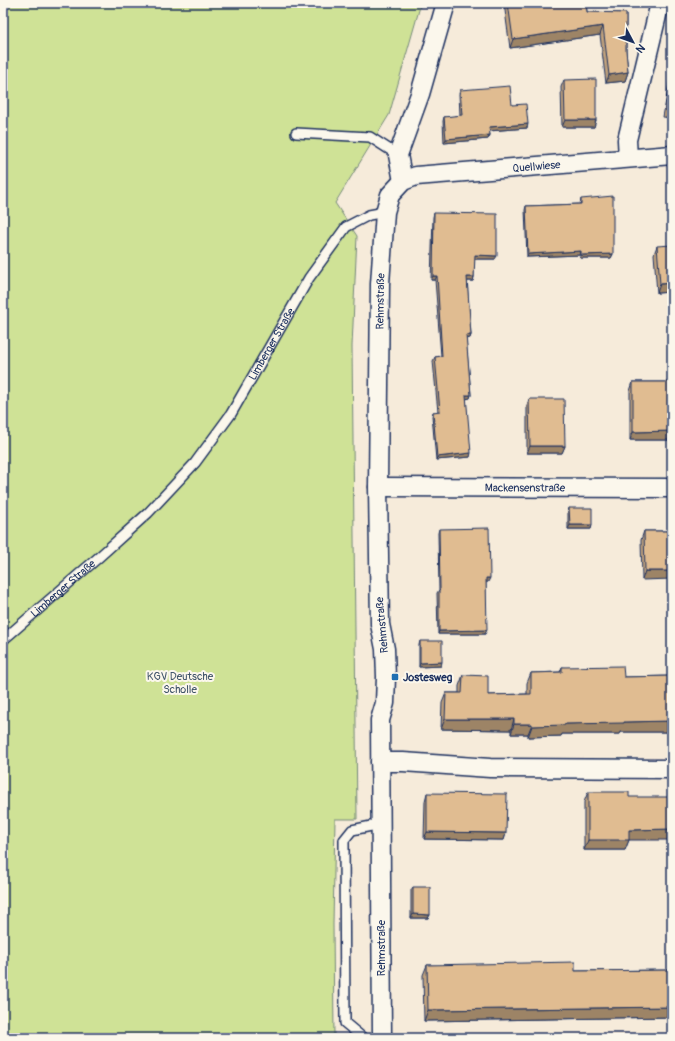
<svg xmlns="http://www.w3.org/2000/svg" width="675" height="1041" viewBox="0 0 675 1041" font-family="Pangolin,sans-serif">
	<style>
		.green { fill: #cfe296; stroke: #75887a }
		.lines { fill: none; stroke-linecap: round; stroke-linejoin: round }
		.service-casing { stroke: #1b2f5e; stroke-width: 12 }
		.minor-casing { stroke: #1b2f5e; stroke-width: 21 }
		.service { stroke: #fbf7ec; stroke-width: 9 }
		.minor { stroke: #fbf7ec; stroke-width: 18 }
		.wall { fill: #c1a27d; stroke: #1b2f5e }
		.shaded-wall { fill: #9d8466; stroke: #1b2f5e }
		.building { fill: #e0bc91; stroke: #1b2f5e }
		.poi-dot { fill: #1f6fb2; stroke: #fbf7ec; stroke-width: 1.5 }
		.labels { text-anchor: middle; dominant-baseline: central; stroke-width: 4; stroke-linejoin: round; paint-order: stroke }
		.street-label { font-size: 11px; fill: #1b2f5e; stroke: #fbf7ec }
		.park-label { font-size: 11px; fill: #3f5369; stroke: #fbf7ec }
		.poi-label { font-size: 11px; font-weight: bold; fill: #1b2f5e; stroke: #fbf7ec; text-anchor: start }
	</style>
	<rect width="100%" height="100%" fill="#f6ebda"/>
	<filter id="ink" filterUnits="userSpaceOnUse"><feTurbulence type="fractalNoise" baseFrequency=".025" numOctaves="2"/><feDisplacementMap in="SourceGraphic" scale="8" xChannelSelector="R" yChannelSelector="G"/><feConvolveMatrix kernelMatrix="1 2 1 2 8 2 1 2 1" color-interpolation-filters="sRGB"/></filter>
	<g filter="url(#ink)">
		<polygon class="green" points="3,3 421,3 389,115 335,203 357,236 352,346 357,819 335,819 333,924 334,1038 3,1038 3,651 4,650 3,648"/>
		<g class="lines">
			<defs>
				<g id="service">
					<polyline points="296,133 370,137 398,155"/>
					<path id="s1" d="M3 640 99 557 148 513 195 463 231 414 309 278 346 227 369 215 385 212"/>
					<polyline points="363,1038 345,1023 344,840 352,830 381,824"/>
				</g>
				<g id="minor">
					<polyline points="628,158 627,140 660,3"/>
					<polyline points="403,181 398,155 420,94 446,3"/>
					<path id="s2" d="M378 487 672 488"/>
					<polyline points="380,762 403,762 490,768 672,769"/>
					<path id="s3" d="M382 1038 380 720 385 703 386 677 385 649 380 624 378 487 380 284 385 212 390 195 403 181 416 176 672 155"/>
				</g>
			</defs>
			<use href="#service" class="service-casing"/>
			<use href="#minor" class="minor-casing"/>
			<use href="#service" class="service"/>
			<use href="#minor" class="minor"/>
		</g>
		<g class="wall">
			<polygon points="504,3 586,3 587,12 626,13 626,50 628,72 625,81 606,83 600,35 510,48"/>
			<polygon points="672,66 672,118 663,117"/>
			<polygon points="564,80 596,120 594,127 562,127 561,87"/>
			<polygon points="460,90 512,105 527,128 489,131 490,135 488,139 444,143 443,121 444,117 460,116 459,94"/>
			<polygon points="581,199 613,254 611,258 580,258 580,255 527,257 525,210 526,206 580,204"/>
			<polygon points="434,213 495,259 474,259 474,277 473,281 467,281 471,335 470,338 466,339 471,395 470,398 466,399 470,457 436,460 432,416 433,412 438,412 433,361 435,357 441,356 435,280 431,280 433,217"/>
			<polygon points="657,246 672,292 657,293 654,254"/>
			<polygon points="633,382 672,382 672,440 630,440 630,391"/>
			<polygon points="529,399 565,446 562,453 527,453 527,406"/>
			<polygon points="569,508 592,525 591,529 568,529 568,512"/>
			<polygon points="439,529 488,582 486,582 485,634 438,634 437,593 439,590 438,533"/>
			<polygon points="644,531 672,531 642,580 641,540"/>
			<polygon points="420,641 441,666 419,667 419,645"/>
			<polygon points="562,667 624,677 672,676 672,732 621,732 620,734 562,734 561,736 528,737 528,734 511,734 511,730 441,729 442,703 446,693 459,693 459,686 463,675 488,695 527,694 527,683 531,673 560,672"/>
			<polygon points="588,792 629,840 625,850 584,850 584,802"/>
			<polygon points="427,793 506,833 504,840 424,839 425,801"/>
			<polygon points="413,887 430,915 428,918 411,918 411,890"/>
			<polygon points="427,965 575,971 672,970 672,1017 424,1021 423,975"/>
		</g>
		<g class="shaded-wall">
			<polygon points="603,26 600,35 510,48 513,39"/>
			<polygon points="628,72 625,81 606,83 609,75"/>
			<polygon points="565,120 596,120 594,127 562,127"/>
			<polygon points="528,124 527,128 488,131 489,127"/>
			<polygon points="490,135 488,139 444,143 446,139"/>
			<polygon points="581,251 580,255 527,257 528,254"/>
			<polygon points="613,254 611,258 580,258 581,255"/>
			<polygon points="475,255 497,256 495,259 473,259"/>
			<polygon points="433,276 437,276 435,280 431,280"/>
			<polygon points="467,277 474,277 473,281 466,281"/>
			<polygon points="672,283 672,292 657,293 660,284"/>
			<polygon points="466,335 471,335 470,338 464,339"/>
			<polygon points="466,395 471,395 470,398 464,399"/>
			<polygon points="672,431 672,440 630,440 633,432"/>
			<polygon points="530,446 565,446 562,453 527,453"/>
			<polygon points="471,453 470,457 436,460 437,457"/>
			<polygon points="570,525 592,525 591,529 568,529"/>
			<polygon points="645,571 672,571 672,579 642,580"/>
			<polygon points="486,578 490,578 488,582 485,582"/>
			<polygon points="487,630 485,634 438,634 439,631"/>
			<polygon points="442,662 441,666 419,667 420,663"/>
			<polygon points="445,719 514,719 511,730 441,729"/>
			<polygon points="672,721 672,732 621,732 620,734 562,734 561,736 528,737 532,726 565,724 624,722"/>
			<polygon points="514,724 532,724 528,734 511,734"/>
			<polygon points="672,829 672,840 629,840 625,850 584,850 588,840 629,830"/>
			<polygon points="427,832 506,833 504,840 424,839"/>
			<polygon points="413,914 430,915 428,918 411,918"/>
			<polygon points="672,1007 672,1017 424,1021 428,1010"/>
		</g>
		<g class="building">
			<polygon points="508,3 586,3 587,12 626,13 626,50 628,72 609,75 603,26 513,39"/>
			<polygon points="672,73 672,111 665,110"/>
			<polygon points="596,79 596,120 565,120 564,80"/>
			<polygon points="510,86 512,105 526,104 528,124 489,127 490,135 446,139 444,117 462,115 460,90"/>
			<polygon points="613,196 613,254 581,255 581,251 528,254 526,206 581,204 581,199"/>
			<polygon points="434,213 497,214 497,256 475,255 474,277 467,277 471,335 466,335 471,395 466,395 471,453 437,457 433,412 440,411 435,357 442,356 437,276 433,276"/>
			<polygon points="672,245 672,283 660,284 657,246"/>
			<polygon points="633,382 672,382 672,431 633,432"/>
			<polygon points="529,399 564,399 565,446 530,446"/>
			<polygon points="569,508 592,508 592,525 570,525"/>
			<polygon points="489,528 490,578 486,578 487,630 439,631 439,590 440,589 439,529"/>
			<polygon points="644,531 672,531 672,571 645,571"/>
			<polygon points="420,641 442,641 442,662 420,663"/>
			<polygon points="623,666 624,677 672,676 672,721 624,722 624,723 565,724 565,725 532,726 532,724 514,724 514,719 445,719 446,693 462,693 463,675 488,676 488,695 531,694 531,673 562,672 562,667"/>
			<polygon points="588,792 629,792 629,797 672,797 672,829 629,830 629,840 588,840"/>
			<polygon points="427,793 507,794 506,833 427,832"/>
			<polygon points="413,887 430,887 430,915 413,914"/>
			<polygon points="575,962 575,971 672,970 672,1007 428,1010 427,965"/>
		</g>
	</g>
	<rect class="poi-dot" x="391" y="673" width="8" height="8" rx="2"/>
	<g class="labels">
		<g class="street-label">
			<text stroke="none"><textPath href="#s3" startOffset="999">Quellwiese</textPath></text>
			<text stroke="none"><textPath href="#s3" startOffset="738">Rehmstraße</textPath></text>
			<text stroke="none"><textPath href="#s1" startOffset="403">Limberger Straße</textPath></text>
			<text stroke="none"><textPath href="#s2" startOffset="147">Mackensenstraße</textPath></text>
			<text stroke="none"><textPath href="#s1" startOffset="79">Limberger Straße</textPath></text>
			<text transform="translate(382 625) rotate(-95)">Rehmstraße</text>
			<text transform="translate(381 948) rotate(-90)">Rehmstraße</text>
		</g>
		<g class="park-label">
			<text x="180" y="676">KGV Deutsche<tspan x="180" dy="13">Scholle</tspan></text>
		</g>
		<g class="poi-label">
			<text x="403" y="677">Jostesweg</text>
		</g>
	</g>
	<rect width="675" height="1041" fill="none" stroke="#fbf7ec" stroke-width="16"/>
	<rect x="8" y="8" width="659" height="1025" fill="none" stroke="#1b2f5e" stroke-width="1.5" filter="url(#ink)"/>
	<g transform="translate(633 42) rotate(131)" stroke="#fbf7ec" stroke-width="3" paint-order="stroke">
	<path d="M0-3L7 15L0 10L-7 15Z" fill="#1b2f5e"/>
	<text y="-6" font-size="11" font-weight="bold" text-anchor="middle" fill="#1b2f5e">N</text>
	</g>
</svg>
